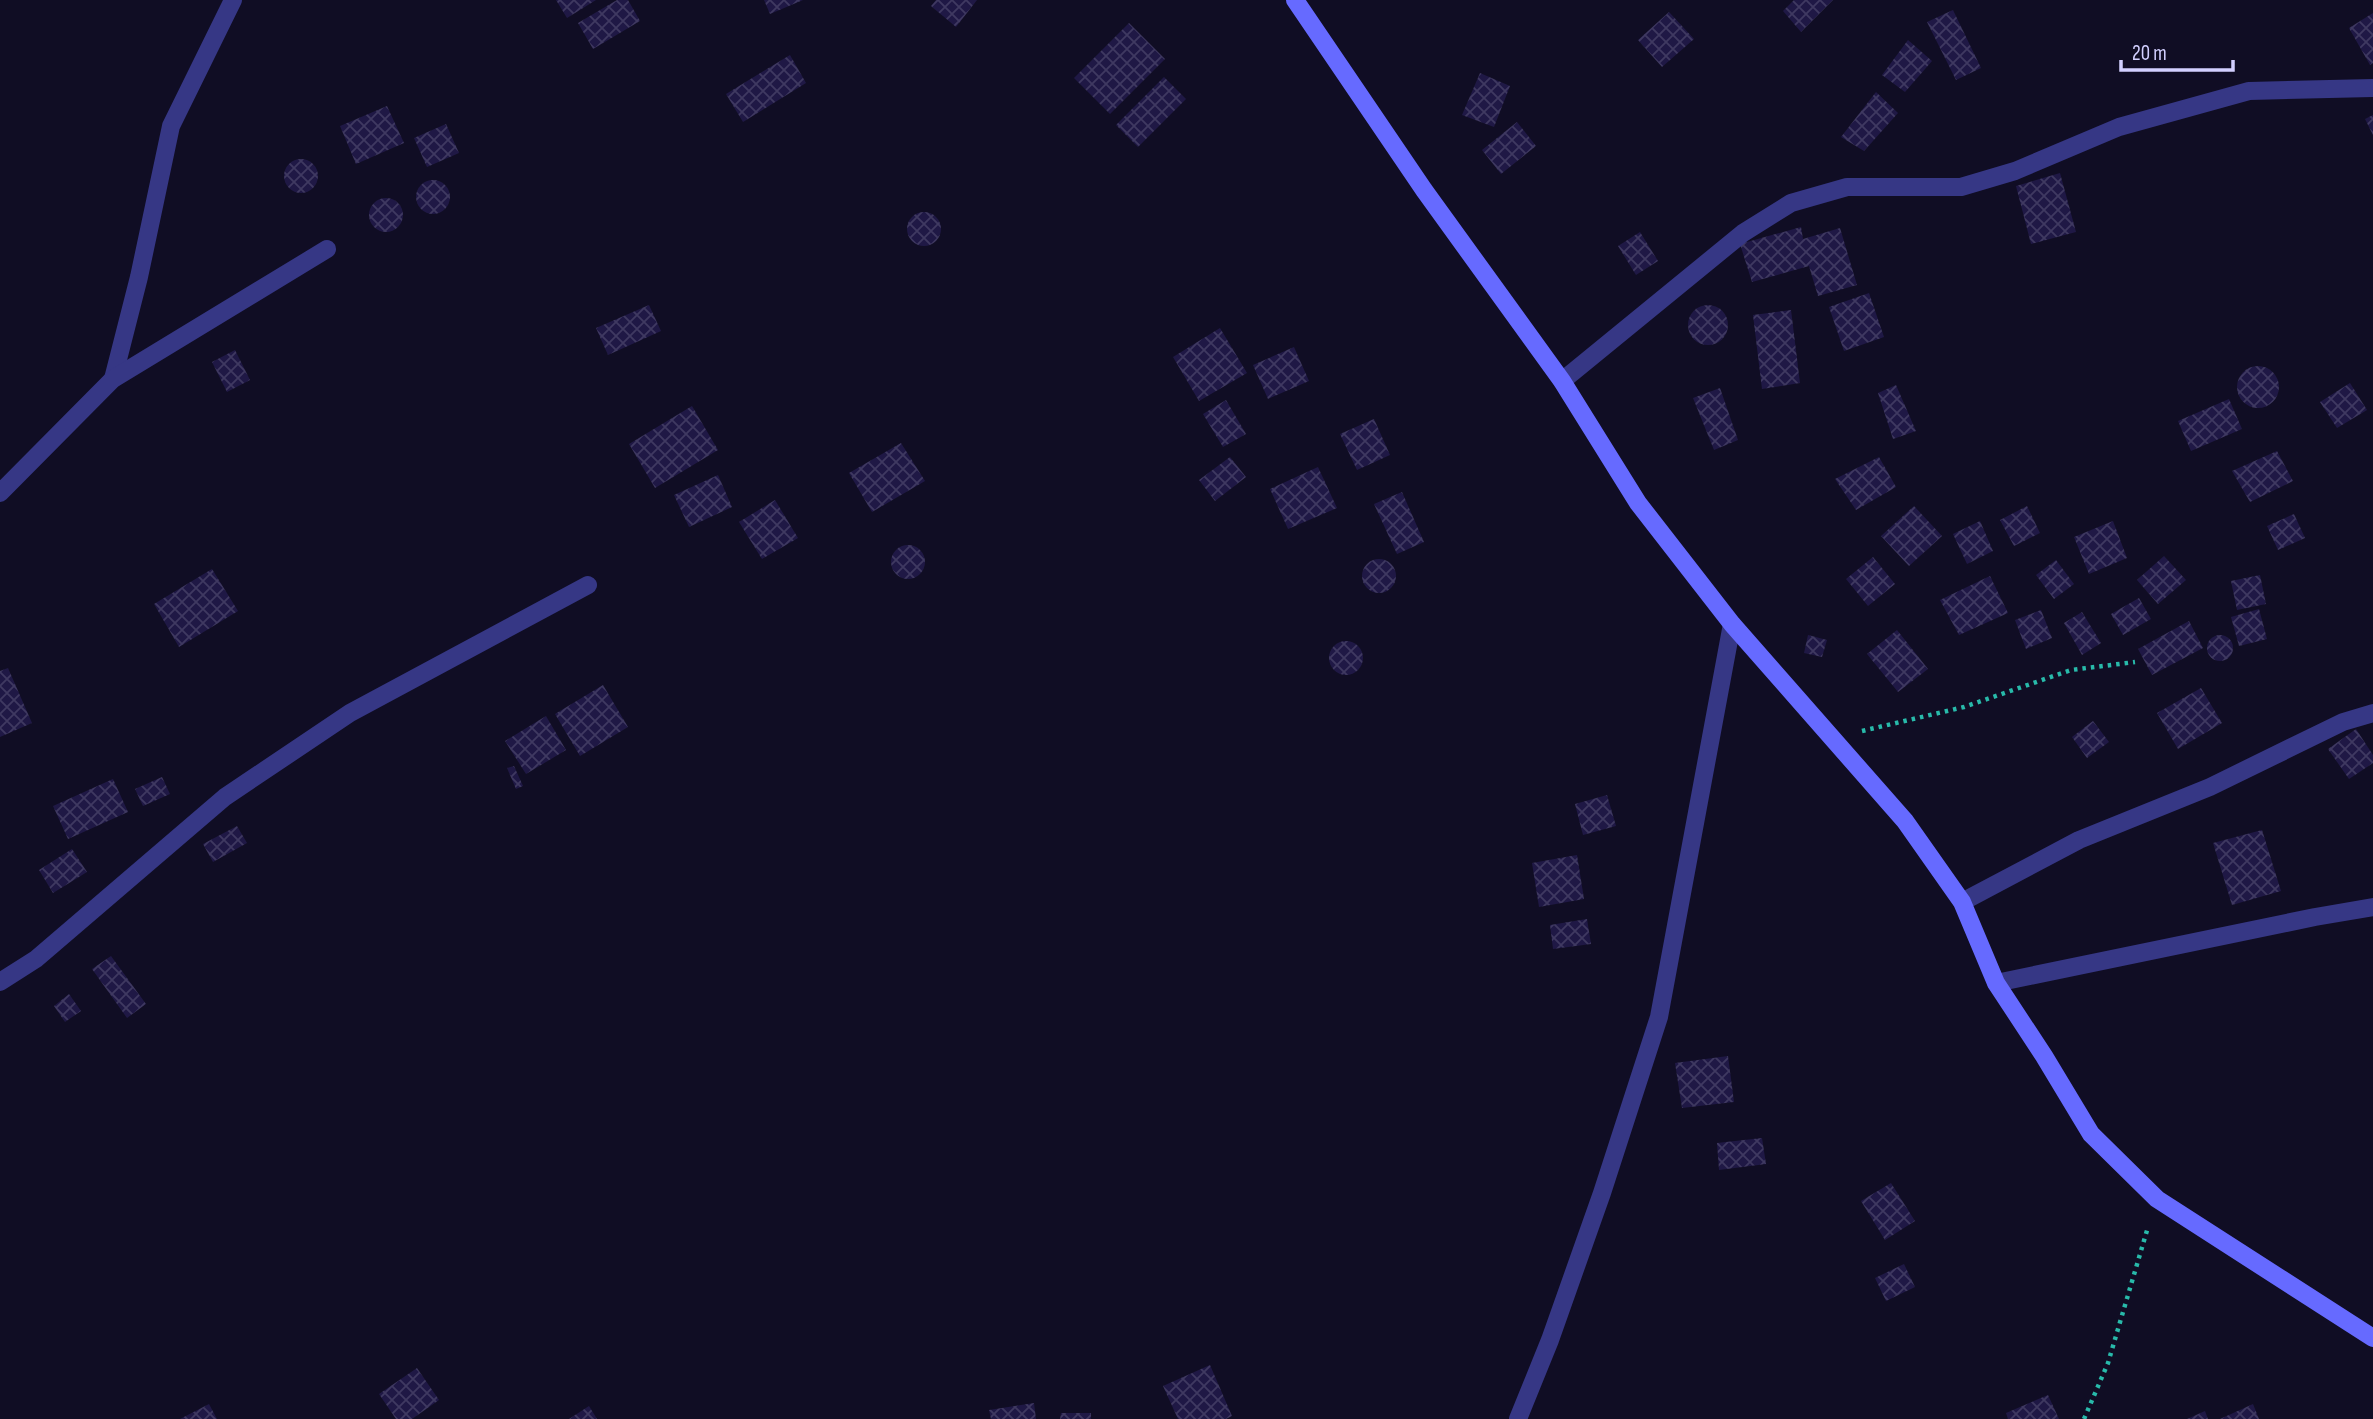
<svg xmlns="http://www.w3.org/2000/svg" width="2373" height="1419" viewBox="0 0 2373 1419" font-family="'Sofia Sans Condensed',sans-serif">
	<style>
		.building { fill: url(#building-cross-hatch) }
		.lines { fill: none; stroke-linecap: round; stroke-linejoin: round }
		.path { stroke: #28baaa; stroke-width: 4.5; stroke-dasharray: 3.5 5; stroke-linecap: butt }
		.street { stroke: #363785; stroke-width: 18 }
		.secondary { stroke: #666aff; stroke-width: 18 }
	</style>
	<defs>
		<pattern id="building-cross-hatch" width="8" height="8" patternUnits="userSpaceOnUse" patternTransform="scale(1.75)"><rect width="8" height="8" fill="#1f1845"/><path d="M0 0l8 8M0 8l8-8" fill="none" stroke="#3f3961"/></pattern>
	</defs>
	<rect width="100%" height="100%" fill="#100d24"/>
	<g class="building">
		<polygon points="556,0 596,0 567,18"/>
		<polygon points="617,0 628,0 640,21 593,49 578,23"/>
		<polygon points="764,0 803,0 770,14"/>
		<polygon points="936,0 977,0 956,27 931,6"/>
		<polygon points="1794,0 1833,0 1801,32 1783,11"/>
		<polygon points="1953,10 1981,68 1956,80 1927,22"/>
		<polygon points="1669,12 1694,39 1662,67 1638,40"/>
		<polygon points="2373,13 2373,63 2370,65 2349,28"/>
		<polygon points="1129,23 1165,59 1110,114 1074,78"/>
		<polygon points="1908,40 1932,61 1905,92 1882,75"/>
		<polygon points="790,55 806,83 743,122 726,94"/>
		<polygon points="1480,73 1510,86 1494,127 1462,115"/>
		<polygon points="1164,77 1186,99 1138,147 1116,125"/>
		<polygon points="1876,92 1898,113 1864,151 1841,137"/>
		<polygon points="387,106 404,143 356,164 340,126"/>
		<polygon points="2373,115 2373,135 2365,119"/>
		<polygon points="1517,122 1536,146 1501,174 1482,150"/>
		<polygon points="446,124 459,153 427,167 414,138"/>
		<circle cx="301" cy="176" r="17"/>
		<polygon points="2060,173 2076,232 2031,244 2016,186"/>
		<circle cx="433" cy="197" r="17"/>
		<circle cx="386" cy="215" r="17"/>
		<circle cx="924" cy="229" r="17"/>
		<polygon points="1801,227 1803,239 1840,228 1857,285 1818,296 1809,266 1752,282 1740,244"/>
		<polygon points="1640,232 1658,261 1636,275 1618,246"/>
		<polygon points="1869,293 1884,337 1844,351 1829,307"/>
		<circle cx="1708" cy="325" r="20"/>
		<polygon points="649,305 661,331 608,355 596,328"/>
		<polygon points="1791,310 1800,383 1762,389 1753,315"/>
		<polygon points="1220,328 1247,373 1199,401 1173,357"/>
		<polygon points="1294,347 1309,381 1268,399 1253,365"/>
		<polygon points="235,350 250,380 227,392 212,362"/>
		<circle cx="2258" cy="387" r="21"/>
		<polygon points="2350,383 2367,410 2337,428 2320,402"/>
		<polygon points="1896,385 1916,431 1893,439 1878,393"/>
		<polygon points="1720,388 1738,440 1714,450 1693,398"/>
		<polygon points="2229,399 2242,429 2191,451 2178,421"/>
		<polygon points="1226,400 1246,434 1223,447 1203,414"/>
		<polygon points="692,406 718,450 655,488 629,444"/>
		<polygon points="1374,419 1390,455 1357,470 1340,434"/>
		<polygon points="901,443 925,481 872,512 849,473"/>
		<polygon points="2277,451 2293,481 2250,502 2232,471"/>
		<polygon points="1230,457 1246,477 1215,501 1199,480"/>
		<polygon points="1879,457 1896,487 1856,510 1835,479"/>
		<polygon points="1318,467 1337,508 1288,529 1270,489"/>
		<polygon points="718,475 732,507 689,527 674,495"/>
		<polygon points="1402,492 1424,542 1397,554 1374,504"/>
		<polygon points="775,500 798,538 762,559 739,522"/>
		<polygon points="1914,506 1942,536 1909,566 1881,536"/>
		<polygon points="2027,506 2040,533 2014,546 2000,520"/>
		<polygon points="2294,514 2305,538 2278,550 2267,526"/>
		<polygon points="1980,521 1993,551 1967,564 1953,534"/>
		<polygon points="2113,521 2127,558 2089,574 2074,537"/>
		<circle cx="908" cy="562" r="17"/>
		<polygon points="2164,556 2186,580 2158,604 2137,580"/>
		<polygon points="1873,557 1895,584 1868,606 1846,579"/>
		<circle cx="1379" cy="576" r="17"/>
		<polygon points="2056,560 2074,584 2054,599 2036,575"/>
		<polygon points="212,569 238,611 179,647 154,604"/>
		<polygon points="2260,575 2266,604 2237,610 2231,581"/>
		<polygon points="1990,576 2008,613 1959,635 1940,600"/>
		<polygon points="2139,598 2151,619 2123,635 2111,614"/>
		<polygon points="2259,609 2267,639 2239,646 2231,617"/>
		<polygon points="2041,610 2052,638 2026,649 2015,620"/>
		<polygon points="2082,612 2101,643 2082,655 2064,623"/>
		<polygon points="2189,621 2203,648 2152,675 2138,649"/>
		<polygon points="1897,630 1928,669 1898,692 1867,654"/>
		<polygon points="1808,635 1827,640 1822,657 1804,653"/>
		<circle cx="2220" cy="648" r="13"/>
		<circle cx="1346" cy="658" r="17"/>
		<polygon points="8,668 32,723 0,737 0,671"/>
		<polygon points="603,685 628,727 580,756 555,714"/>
		<polygon points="2201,688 2222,723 2178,749 2157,713"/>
		<polygon points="546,716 566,750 526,774 505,741"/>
		<polygon points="2093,721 2109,742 2087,758 2072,737"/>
		<polygon points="2356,729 2373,755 2373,763 2349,779 2328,749"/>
		<polygon points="514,766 523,786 516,789 507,768"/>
		<polygon points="162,777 170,794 143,806 135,789"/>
		<polygon points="113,779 128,812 68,839 53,806"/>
		<polygon points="1607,795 1616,826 1583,835 1575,804"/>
		<polygon points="237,826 247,843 213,862 203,844"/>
		<polygon points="2262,830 2281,891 2232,905 2213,843"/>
		<polygon points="72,849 87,872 53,893 39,870"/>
		<polygon points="1577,855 1584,899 1539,907 1532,863"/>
		<polygon points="1587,919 1591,944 1553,949 1550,925"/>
		<polygon points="111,956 146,1004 127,1018 92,969"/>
		<polygon points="69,994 81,1011 65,1022 54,1006"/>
		<polygon points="1728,1056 1734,1102 1682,1108 1675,1063"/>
		<polygon points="1762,1138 1766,1164 1719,1170 1717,1143"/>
		<polygon points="1891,1183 1915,1221 1885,1240 1861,1201"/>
		<polygon points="1904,1264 1915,1287 1886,1301 1875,1278"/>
		<polygon points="1210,1365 1232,1416 1226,1419 1178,1419 1163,1386"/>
		<polygon points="417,1368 439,1400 412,1419 396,1419 379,1394"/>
		<polygon points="2048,1395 2059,1419 2008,1419 2006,1413"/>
		<polygon points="1034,1403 1036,1419 991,1419 989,1410"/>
		<polygon points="209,1404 217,1419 180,1419"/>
		<polygon points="2253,1404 2259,1419 2220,1419"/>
		<polygon points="589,1406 597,1419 569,1419"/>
		<polygon points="2205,1411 2208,1419 2187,1419"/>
		<polygon points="1061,1413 1091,1413 1091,1419 1060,1419"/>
	</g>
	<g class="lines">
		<g class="path">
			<polyline points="1862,731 1964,707 2071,670 2135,662"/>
			<polyline points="2084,1419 2108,1363 2148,1227"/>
		</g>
		<g class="street">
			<polyline points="113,379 139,277 171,126 233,0"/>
			<polyline points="1562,381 1743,233 1791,203 1847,187 1961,187 2015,171 2119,127 2249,91 2373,88"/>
			<polyline points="0,493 113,379 327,249"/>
			<polyline points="1962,902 2079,840 2210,787 2343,722 2373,713"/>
			<polyline points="0,982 36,959 225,797 350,713 588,585"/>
			<polyline points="1996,983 2315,917 2373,907"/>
			<polyline points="1518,1419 1550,1340 1602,1193 1659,1017 1732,624"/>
		</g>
		<polyline class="secondary" points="1295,0 1424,190 1562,381 1638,503 1732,624 1905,821 1962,902 1996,983 2044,1056 2091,1134 2157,1199 2373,1338"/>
	</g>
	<path d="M2121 60v10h112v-10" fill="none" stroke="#d2cfff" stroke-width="3.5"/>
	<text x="2132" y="60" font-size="21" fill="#d2cfff" stroke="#100d24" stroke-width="5" paint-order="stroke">20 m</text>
</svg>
